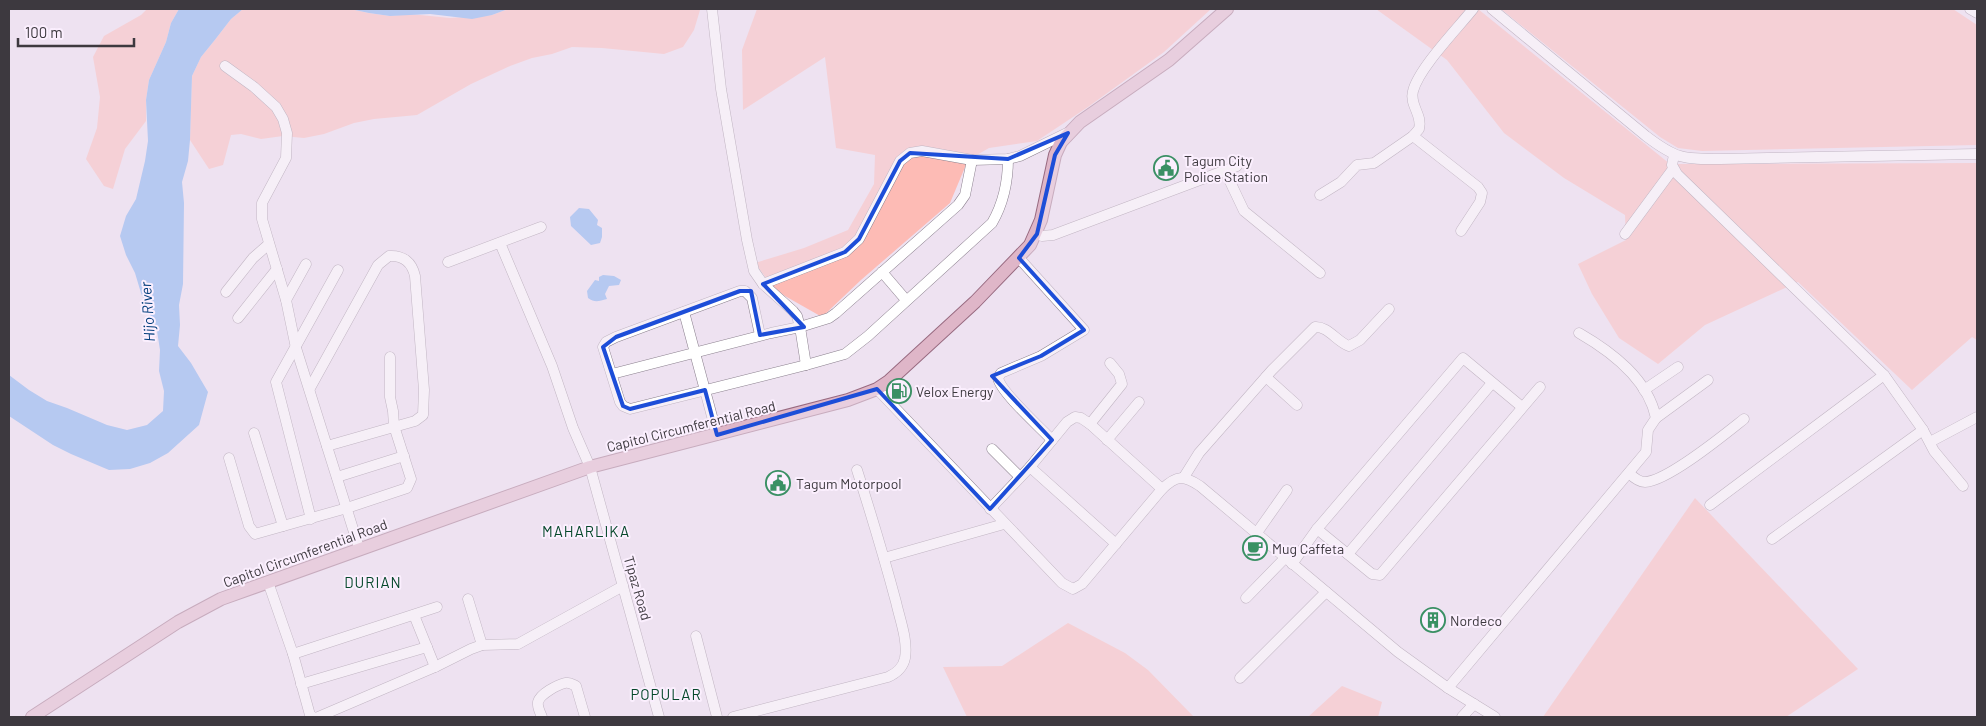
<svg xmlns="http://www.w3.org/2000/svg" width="1986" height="726" viewBox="0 0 1986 726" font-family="Barlow,sans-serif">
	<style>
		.green { fill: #fdbbb5 }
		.water { fill: #72aaf1 }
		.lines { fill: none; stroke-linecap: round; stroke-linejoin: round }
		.minor-casing { stroke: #8b808e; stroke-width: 11 }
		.major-casing { stroke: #986a80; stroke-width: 14 }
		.minor { stroke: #fff; stroke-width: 10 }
		.major { stroke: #dfb6c8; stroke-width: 12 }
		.marked { fill: none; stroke: #1d4ed8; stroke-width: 4; stroke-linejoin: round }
		.labels { text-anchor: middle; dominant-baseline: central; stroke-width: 4; stroke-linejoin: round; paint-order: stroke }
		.poi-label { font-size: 14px; fill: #3d393f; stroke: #fbeffe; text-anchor: start }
		.street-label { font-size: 14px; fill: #3d393f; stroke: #fbeffe }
		.water-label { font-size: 15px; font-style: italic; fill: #003d7b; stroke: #fbeffe }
		.neighbourhood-label { font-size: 15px; letter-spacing: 1px; fill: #06482b; stroke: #fbeffe }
	</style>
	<rect width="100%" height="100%" fill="#eee2f1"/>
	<g class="green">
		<polygon points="147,9 179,9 171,23 166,42 149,80 146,100 146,121 125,149 113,189 104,186 86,159 97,128 100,97 93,57 104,36 141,15"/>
		<polygon points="243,9 350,9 369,13 390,16 410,14 450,18 492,15 508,9 700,10 694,30 683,47 664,54 602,48 572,47 552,54 532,58 510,66 471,84 417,115 374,119 354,123 324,134 304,138 283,136 261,139 241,134 231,135 223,165 209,169 190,140 192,76 201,57 214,41 231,19"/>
		<polygon points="757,9 1211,9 1164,52 1088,107 1037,141 989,148 968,160 950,203 861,280 822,317 785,296 772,286 755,263 804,248 848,230 874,184 875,155 836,148 825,57 743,110 742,50"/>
		<polygon points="1376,9 1478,9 1670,164 1977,163 1977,340 1972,337 1912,390 1798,282 1705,325 1658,364 1619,338 1592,294 1578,264 1626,240 1625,215 1564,178 1504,133 1447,60"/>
		<polygon points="1501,9 1953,9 1977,25 1977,145 1702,151 1678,148 1660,137"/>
		<polygon points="1695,498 1858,669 1786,717 1543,717"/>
		<polygon points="1068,623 1125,653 1148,670 1194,717 967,717 943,667 1002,666"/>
		<polygon points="1342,686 1382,702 1378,717 1308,717"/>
	</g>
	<g class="water">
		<polygon points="179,9 243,9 231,19 214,41 201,57 192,76 190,140 188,161 182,182 184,203 183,284 179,305 180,325 178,346 191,363 208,392 199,425 168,453 150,463 130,469 109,470 71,454 53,445 9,416 9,375 29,390 47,401 67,408 107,425 127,430 147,425 163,411 164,391 159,371 160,350 157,331 141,293 135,273 126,255 120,236 126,216 136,199 145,161 148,141 146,100 149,80 166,42 171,23"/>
		<polygon points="350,9 508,9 492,15 472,19 430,14 390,16 369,13"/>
		<polygon points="579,208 589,209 598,220 597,225 602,228 602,237 600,243 591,245 571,226 570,217"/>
		<path d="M603 275 614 276 621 280 619 285 609 286 605 294 607 299C599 301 595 303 588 298L587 291 595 280 599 281V277Z"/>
	</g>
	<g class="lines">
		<defs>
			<g id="minor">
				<polyline points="712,9 721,89 747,240 754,271 763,284 793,311 797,316 800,327 829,318 836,313 958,205 965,195 972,160"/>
				<path d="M1492 9 1646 136C1676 159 1683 159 1720 159L1977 154"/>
				<polyline points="1970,9 1977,13"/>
				<polyline points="225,66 254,87 276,107 283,119 287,133 286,158 262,203 262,219 286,300 296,348 359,548"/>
				<polyline points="1413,136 1478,187 1482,193 1480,202 1461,231"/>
				<polyline points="1674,155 1672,165 1677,174 1884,375 1923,430 1934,451 1963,486"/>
				<polyline points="1225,171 1244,211 1320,273"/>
				<path d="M1320 195 1341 182 1357 165 1374 163 1413 136 1419 129C1423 115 1409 105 1413 91 1419 68 1457 29 1473 9"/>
				<polyline points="1037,234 1042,236 1053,235 1237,166"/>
				<polyline points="1625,234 1673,169"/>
				<polyline points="500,243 552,366 573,428 590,467 659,717"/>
				<path d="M1019 258 1084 330 1041 356 1001 373 998 378C1001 393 1040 427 1052 440"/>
				<polyline points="448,262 541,227"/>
				<polyline points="882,272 906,300"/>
				<polyline points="763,284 845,252 859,239 900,161 910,153 922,151 972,160 1008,159 1020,156 1067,133"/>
				<polyline points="226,292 253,258 269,244"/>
				<polyline points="286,300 306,264"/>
				<polyline points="684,312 717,435"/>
				<polyline points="238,318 277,269"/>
				<path d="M760 335 752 298 745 291H740L616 337 606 342 603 347 620 402 623 406 630 409 806 365 845 354 868 336 992 223C1003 204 1008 180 1008 159"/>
				<polyline points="612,374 771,333 800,327 806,365"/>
				<polyline points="1266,377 1297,405"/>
				<path d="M310 388 378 265 389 256C403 255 412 262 415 276L424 390 423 415 415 421 327 446"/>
				<path d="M877 389 1062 583 1073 589 1082 584 1162 489C1177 475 1183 475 1200 486L1398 652 1448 688 1495 717"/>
				<polyline points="1644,390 1678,367"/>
				<polyline points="1656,418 1708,380"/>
				<polyline points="1090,424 1122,384 1119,374 1110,363"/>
				<polyline points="254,433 283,526"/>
				<polyline points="1107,440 1139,402"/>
				<polyline points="1930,442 1977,417"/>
				<polyline points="992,449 1020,477"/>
				<polyline points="229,458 249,526 255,534 347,508 407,488 411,479 394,426 393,411 390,397 390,357"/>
				<polyline points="1030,467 1116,544"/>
				<path d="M1629 473C1633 477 1639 482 1645 482 1668 481 1725 434 1744 419"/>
				<polyline points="337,477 404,456"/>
				<path d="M1184 477 1199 453 1272 370 1315 327C1328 326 1337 342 1349 346L1360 340 1389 309"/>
				<polyline points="1710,505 1884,375"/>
				<polyline points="990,509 1030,467 1067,422 1075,417 1081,418 1090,424 1162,489"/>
				<polyline points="311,519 276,382 338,270"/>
				<polyline points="1317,529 1372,574 1380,575 1540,387"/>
				<polyline points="1256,534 1287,490"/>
				<polyline points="1772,539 1923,430"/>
				<polyline points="1348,554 1492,383"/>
				<polyline points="884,558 1004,524"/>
				<polyline points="1292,564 1317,529 1463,358 1522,407"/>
				<polyline points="268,582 293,654 310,715 313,717"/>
				<polyline points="1246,598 1285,558"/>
				<polyline points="468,599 482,645"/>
				<polyline points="414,615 435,667"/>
				<polyline points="696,636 717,717"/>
				<polyline points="293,654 437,607"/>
				<polyline points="1240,678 1326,592"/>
				<polyline points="301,684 427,647"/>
				<path d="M1448 688 1646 452 1648 430 1656 418C1648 379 1612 352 1579 333"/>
				<polyline points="318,717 435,667 471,649 482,645 518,644 623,586"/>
				<path d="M542 717C540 712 537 707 538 702 540 694 557 685 565 683 569 682 572 684 576 686L585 717"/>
				<path d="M733 717 888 677C897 673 903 668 905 658 908 640 900 620 896 602 884 557 871 514 857 470"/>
				<polyline points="1462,717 1474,704"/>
			</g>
			<polyline id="major" points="32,717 178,622 221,599 590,467 848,400 877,389 889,381 975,302 1030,245 1041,220 1055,155 1061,142 1080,122 1169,60 1227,9"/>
		</defs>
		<use href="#minor" class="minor-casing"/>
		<use href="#major" class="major-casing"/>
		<use href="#minor" class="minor"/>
		<use href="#major" class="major"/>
	</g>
	<path d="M0 0H1986V726H0ZM1068 133 1055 155 1037 234 1019 258 1084 330 1041 356 992 376 1052 440 990 509 877 389 717 435 705 390 630 409 623 406 603 347 616 337 740 291H751L760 335 804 327 763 284 845 252 859 239 900 161 910 153 1008 159Z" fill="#eee2f1" fill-opacity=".55" fill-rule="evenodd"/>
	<path class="marked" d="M1068 133 1055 155 1037 234 1019 258 1084 330 1041 356 992 376 1052 440 990 509 877 389 717 435 705 390 630 409 623 406 603 347 616 337 740 291H751L760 335 804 327 763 284 845 252 859 239 900 161 910 153 1008 159Z"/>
	<defs>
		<symbol id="civic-ring" viewBox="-11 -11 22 22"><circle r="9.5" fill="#fbeffe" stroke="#3a9064" stroke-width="1.5"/><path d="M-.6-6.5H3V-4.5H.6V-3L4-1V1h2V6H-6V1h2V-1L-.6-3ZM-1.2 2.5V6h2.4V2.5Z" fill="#3a9064"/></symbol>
		<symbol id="fuel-ring" viewBox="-11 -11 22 22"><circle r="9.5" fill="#fbeffe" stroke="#3a9064" stroke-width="1.5"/><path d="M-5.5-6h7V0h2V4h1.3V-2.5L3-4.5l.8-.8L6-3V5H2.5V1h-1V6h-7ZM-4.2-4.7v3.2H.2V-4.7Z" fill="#3a9064"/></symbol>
		<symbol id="cafe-ring" viewBox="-11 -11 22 22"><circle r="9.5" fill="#fbeffe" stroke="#3a9064" stroke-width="1.5"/><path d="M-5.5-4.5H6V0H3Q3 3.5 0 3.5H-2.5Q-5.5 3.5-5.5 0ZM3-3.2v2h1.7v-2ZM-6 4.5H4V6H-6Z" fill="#3a9064"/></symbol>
		<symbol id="building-ring" viewBox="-11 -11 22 22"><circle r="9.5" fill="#fbeffe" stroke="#3a9064" stroke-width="1.5"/><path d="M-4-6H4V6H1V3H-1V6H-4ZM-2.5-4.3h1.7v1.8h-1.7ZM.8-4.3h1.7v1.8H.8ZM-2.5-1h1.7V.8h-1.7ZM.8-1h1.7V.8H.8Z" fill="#3a9064"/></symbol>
	</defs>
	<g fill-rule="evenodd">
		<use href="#civic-ring" x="1152" y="154" width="28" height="28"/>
		<use href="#fuel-ring" x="885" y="377" width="28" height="28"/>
		<use href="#civic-ring" x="764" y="469" width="28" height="28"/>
		<use href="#cafe-ring" x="1241" y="534" width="28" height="28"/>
		<use href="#building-ring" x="1419" y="606" width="28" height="28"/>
	</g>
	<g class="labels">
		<g class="poi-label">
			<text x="1184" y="160">Tagum City<tspan x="1184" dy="16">Police Station</tspan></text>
			<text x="916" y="391">Velox Energy</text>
			<text x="796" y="483">Tagum Motorpool</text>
			<text x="1272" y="548">Mug Caffeta</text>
			<text x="1450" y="620">Nordeco</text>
		</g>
		<g class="street-label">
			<text transform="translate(691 426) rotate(-14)">Capitol Circumferential Road</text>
			<text transform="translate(305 553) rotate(-20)">Capitol Circumferential Road</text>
			<text transform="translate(638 588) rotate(74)">Tipaz Road</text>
		</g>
		<g class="water-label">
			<text transform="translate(147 312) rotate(-94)">Hijo River</text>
		</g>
		<g class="neighbourhood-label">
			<text x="586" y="531">MAHARLIKA</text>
			<text x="373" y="582">DURIAN</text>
			<text x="666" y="694">POPULAR</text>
		</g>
	</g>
	<rect width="1986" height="726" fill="none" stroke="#3d393f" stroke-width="20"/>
	<path d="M18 38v8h116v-8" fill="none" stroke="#3d393f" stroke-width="2.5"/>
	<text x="25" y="38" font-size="15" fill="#3d393f" stroke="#fbeffe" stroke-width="4" paint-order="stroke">100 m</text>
</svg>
